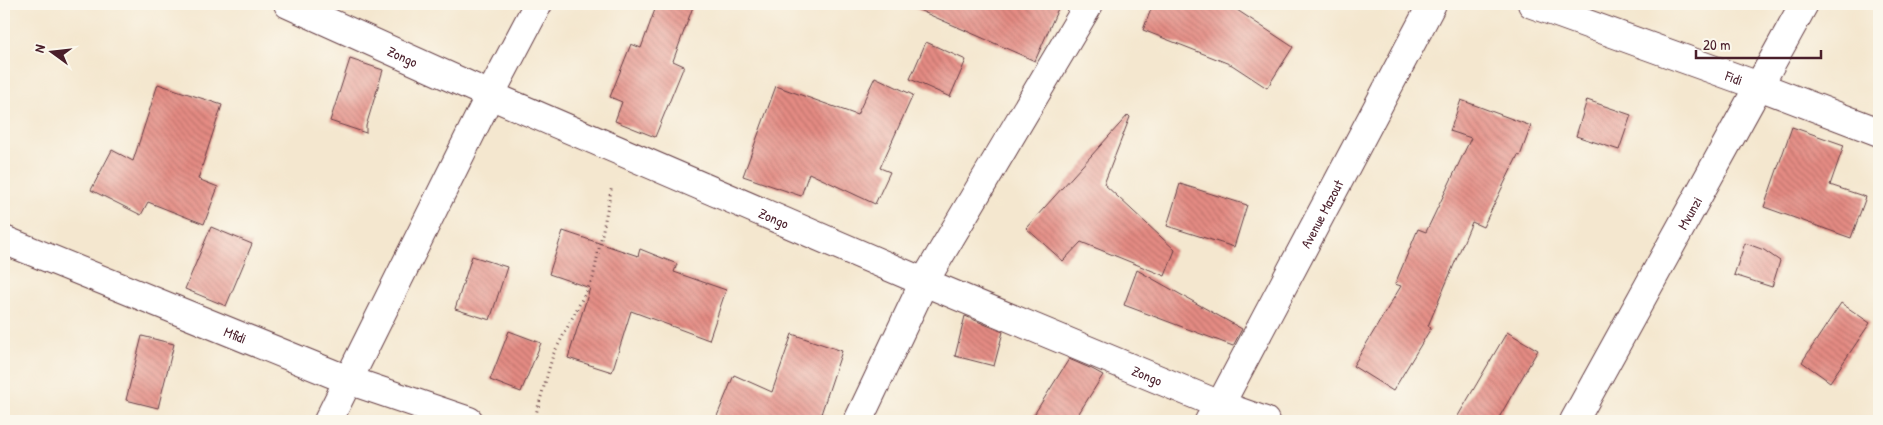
<svg xmlns="http://www.w3.org/2000/svg" width="1883" height="425" viewBox="0 0 1883 425" font-family="'Patrick Hand',sans-serif">
	<style>
		.building { fill: url(#building-back-hatch) }
		.lines { fill: none; stroke-linecap: round; stroke-linejoin: round }
		.minor-casing { stroke: #643d44; stroke-width: 30 }
		.path { stroke: #643d44; stroke-width: 3; stroke-dasharray: 1 4; stroke-linecap: butt }
		.minor { stroke: #fff; stroke-width: 28 }
		.labels { text-anchor: middle; dominant-baseline: central; stroke-width: 4; stroke-linejoin: round; paint-order: stroke }
		.street-label { font-size: 14px; fill: #4a1f2b; stroke: #fbf7ec }
	</style>
	<defs>
		<pattern id="building-back-hatch" width="6" height="6" patternUnits="userSpaceOnUse" patternTransform="scale(1.25)"><rect width="6" height="6" fill="#e48b83"/><path d="M-1 5l2 2M0 0l6 6M5-1l2 2" fill="none" stroke="#bb716b"/></pattern>
	</defs>
	<rect width="100%" height="100%" fill="#fbf7ec"/>
	<filter id="ink" filterUnits="userSpaceOnUse"><feTurbulence type="fractalNoise" baseFrequency=".02" numOctaves="2"/><feDisplacementMap in="SourceGraphic" scale="10" xChannelSelector="R" yChannelSelector="G"/><feConvolveMatrix kernelMatrix="1 2 1 2 8 2 1 2 1" color-interpolation-filters="sRGB"/></filter>
	<filter id="wash" filterUnits="userSpaceOnUse"><feTurbulence type="fractalNoise" baseFrequency=".0096" numOctaves="4" result="noise"/><feDisplacementMap in="SourceGraphic" scale="20" xChannelSelector="R" yChannelSelector="G"/><feGaussianBlur stdDeviation="1.12" result="paint"/><feColorMatrix in="noise" values="0 0 0 0 0 0 0 0 0 0 0 0 0 0 0 0 0 1.4 0 .05"/><feComposite in="paint" operator="in"/></filter>
	<g filter="url(#wash)">
		<rect width="100%" height="100%" fill="#f4e7cf"/>
		<g id="blocks">
			<g class="building">
				<polygon points="657,4 694,4 673,61 684,66 655,137 615,121 622,102 610,97 631,44 641,48"/>
				<polygon points="905,4 1060,4 1035,61"/>
				<polygon points="1153,4 1228,4 1293,47 1267,88 1232,65 1143,30"/>
				<polygon points="926,42 966,60 950,97 910,79"/>
				<polygon points="350,59 383,70 366,126 366,133 330,121"/>
				<polygon points="875,77 913,95 880,168 890,172 875,204 809,173 801,196 743,176 776,86 857,115"/>
				<polygon points="158,84 222,105 198,179 218,187 204,224 148,202 141,215 91,190 112,150 133,161"/>
				<polygon points="1461,100 1531,126 1520,156 1518,155 1483,227 1472,222 1428,326 1431,328 1393,391 1353,366 1401,286 1395,284 1418,229 1426,232 1471,138 1450,131"/>
				<polygon points="1587,100 1631,115 1619,150 1576,136"/>
				<polygon points="1128,115 1130,117 1104,184 1175,250 1165,276 1081,242 1063,261 1026,228"/>
				<polygon points="1792,127 1844,145 1830,185 1866,197 1851,238 1764,207"/>
				<polygon points="1180,184 1247,205 1234,247 1167,226"/>
				<polygon points="211,227 252,244 226,306 185,289"/>
				<polygon points="563,231 638,256 640,249 677,264 674,272 726,290 709,340 631,311 612,372 568,358 590,288 549,274"/>
				<polygon points="1745,243 1764,250 1780,261 1772,287 1734,275"/>
				<polygon points="472,256 507,267 490,320 455,309"/>
				<polygon points="1137,270 1242,329 1233,346 1124,305"/>
				<polygon points="1841,303 1870,323 1830,382 1802,362"/>
				<polygon points="965,316 1003,332 994,366 955,356"/>
				<polygon points="509,331 541,343 521,392 490,380"/>
				<polygon points="1507,332 1538,350 1497,421 1455,421"/>
				<polygon points="792,334 842,351 821,414 838,421 715,421 734,375 772,392"/>
				<polygon points="142,336 174,344 158,408 126,400"/>
				<polygon points="1069,359 1092,369 1103,375 1074,421 1030,421"/>
			</g>
		</g>
	</g>
	<g filter="url(#ink)">
		<use href="#blocks" fill-opacity="0" stroke="#643d44" stroke-width="1"/>
		<g class="lines">
			<defs>
				<g id="minor">
					<path id="s1" d="M288 4 490 95 924 282 1220 405 1265 421"/>
					<path id="s2" d="M1532 4 1759 86 1879 132"/>
					<path id="s3" d="M4 240 348 380 469 421"/>
					<polyline points="328,421 490,95 538,4"/>
					<polyline points="858,421 924,282 1089,4"/>
					<path id="s4" d="M1209 421 1220 405 1432 4"/>
					<path id="s5" d="M1574 421 1804 4"/>
				</g>
			</defs>
			<use href="#minor" class="minor-casing"/>
			<polyline class="path" points="534,421 553,355 593,278 612,186"/>
			<use href="#minor" class="minor"/>
		</g>
	</g>
	<g class="labels">
		<g class="street-label">
			<text stroke="none"><textPath href="#s1" startOffset="126">Zongo</textPath></text>
			<text stroke="none"><textPath href="#s2" startOffset="215">Fidi</textPath></text>
			<text stroke="none"><textPath href="#s4" startOffset="236">Avenue Mazout</textPath></text>
			<text stroke="none"><textPath href="#s5" startOffset="238">Mvunzi</textPath></text>
			<text stroke="none"><textPath href="#s1" startOffset="531">Zongo</textPath></text>
			<text stroke="none"><textPath href="#s3" startOffset="250">Mfidi</textPath></text>
			<text stroke="none"><textPath href="#s1" startOffset="936">Zongo</textPath></text>
		</g>
	</g>
	<rect width="1883" height="425" fill="none" stroke="#fbf7ec" stroke-width="20"/>
	<g transform="translate(52 52) rotate(285)" stroke="#fbf7ec" stroke-width="4" paint-order="stroke">
	<path d="M0-4L9 19L0 12L-9 19Z" fill="#4a1f2b"/>
	<text y="-8" font-size="14" font-weight="bold" text-anchor="middle" fill="#4a1f2b">N</text>
	</g>
	<path d="M1696 50v8h125v-8" fill="none" stroke="#4a1f2b" stroke-width="2.5"/>
	<text x="1703" y="50" font-size="15" fill="#4a1f2b" stroke="#fbf7ec" stroke-width="4" paint-order="stroke">20 m</text>
</svg>
